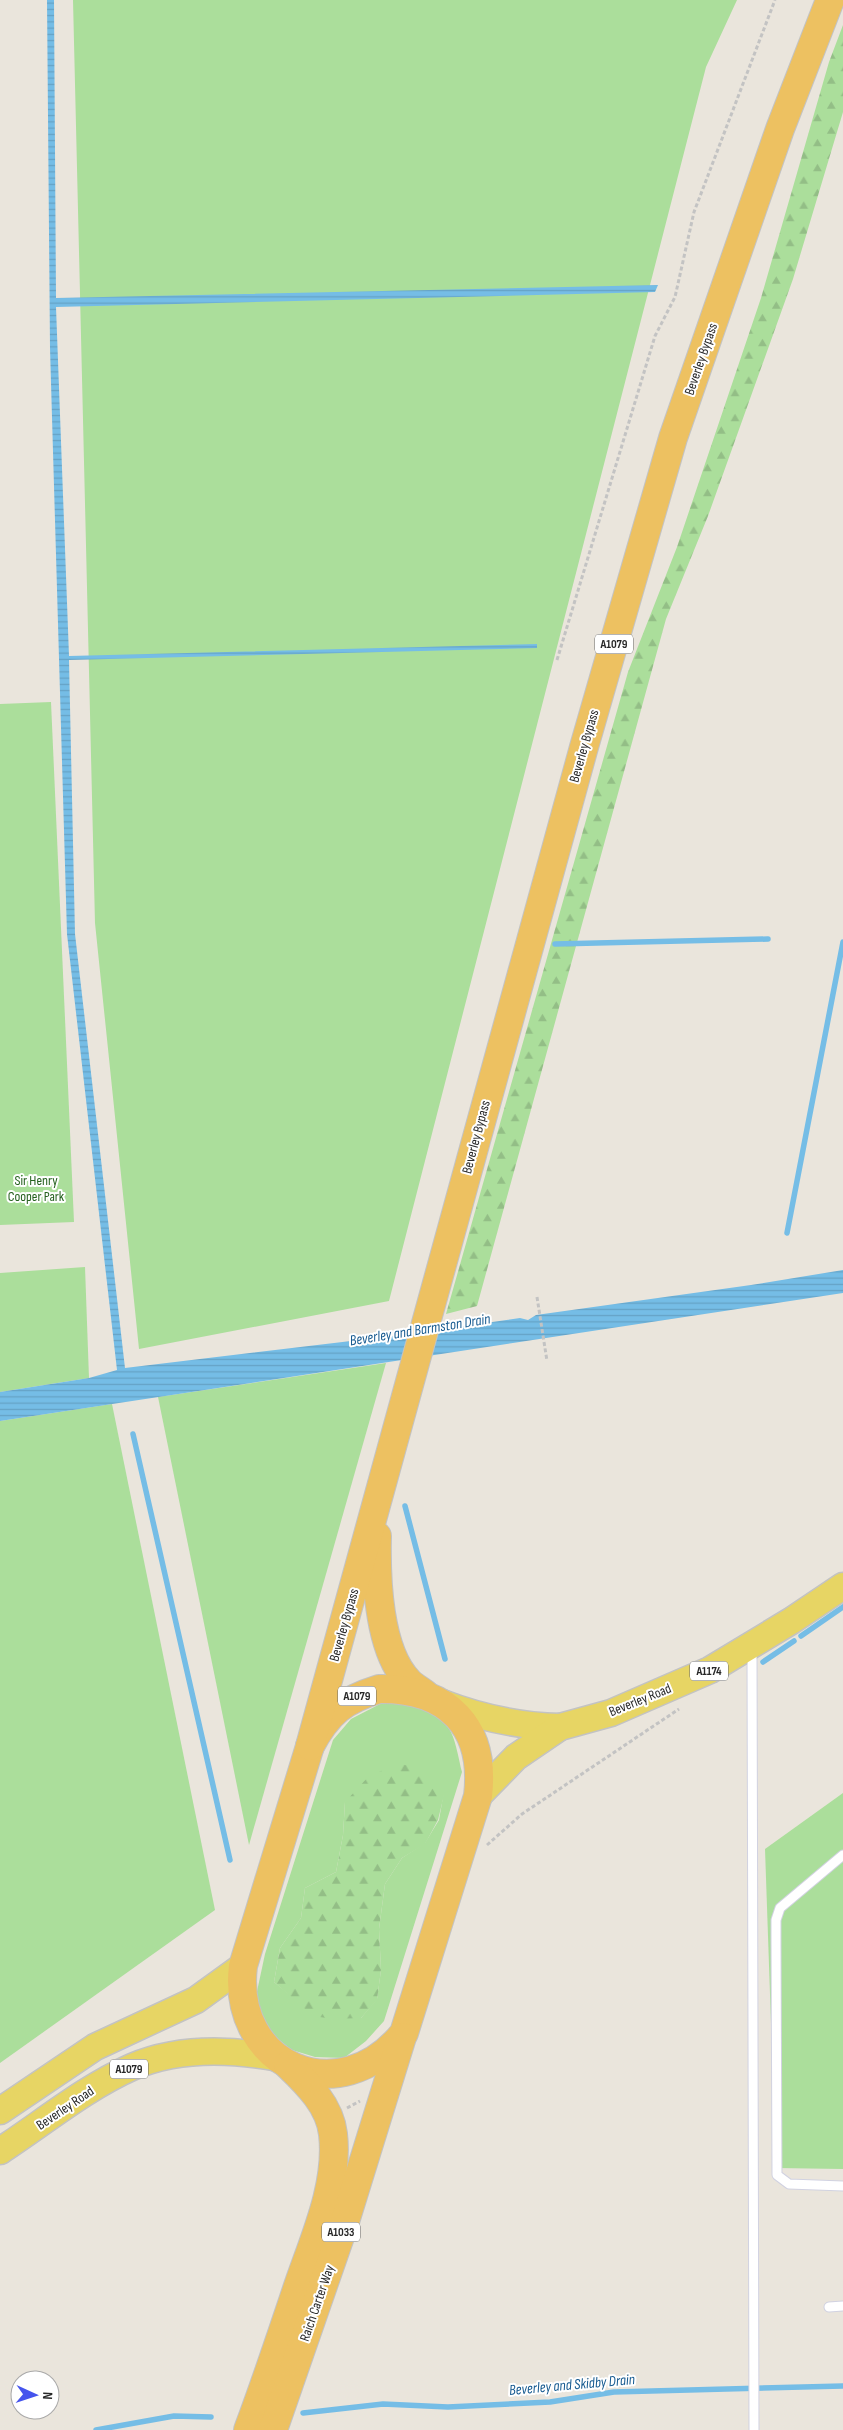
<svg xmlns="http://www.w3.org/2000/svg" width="843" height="2430" viewBox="0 0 843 2430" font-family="'Sofia Sans Condensed',sans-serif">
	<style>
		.green { fill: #abde9b; fill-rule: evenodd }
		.forest { fill: url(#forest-firs) }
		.water { fill: url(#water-rules) }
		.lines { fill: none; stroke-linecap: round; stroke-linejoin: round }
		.stream { stroke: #75bde6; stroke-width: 5.5 }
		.service-casing { stroke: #d1d2e1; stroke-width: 11 }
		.primary-casing { stroke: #c3c3c3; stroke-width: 29 }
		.trunk-casing { stroke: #c3c3c3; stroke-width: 30 }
		.path { stroke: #c3c3c3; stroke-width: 3; stroke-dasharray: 4 2.5; stroke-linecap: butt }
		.service { stroke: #fff; stroke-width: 9 }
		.primary { stroke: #e7d564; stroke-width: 26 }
		.trunk { stroke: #edc161; stroke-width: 28 }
		.labels { text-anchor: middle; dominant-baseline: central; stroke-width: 4; stroke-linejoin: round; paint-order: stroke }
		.shield { fill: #fff; stroke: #696969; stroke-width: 1 }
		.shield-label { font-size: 12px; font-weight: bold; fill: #292929 }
		.street-label { font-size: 14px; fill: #292929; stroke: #fff }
		.park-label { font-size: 14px; fill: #25611e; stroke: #fff }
		.water-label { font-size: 15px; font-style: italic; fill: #165a90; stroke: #fff }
	</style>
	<defs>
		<pattern id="forest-firs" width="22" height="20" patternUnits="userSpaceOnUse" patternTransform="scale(1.25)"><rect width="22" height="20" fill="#abde9b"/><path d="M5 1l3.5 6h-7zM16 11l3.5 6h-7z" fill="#93be86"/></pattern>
		<pattern id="water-rules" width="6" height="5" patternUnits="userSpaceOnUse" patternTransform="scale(1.25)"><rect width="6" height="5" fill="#75bde6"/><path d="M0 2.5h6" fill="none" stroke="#65a2c5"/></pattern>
	</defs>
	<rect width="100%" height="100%" fill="#eae5dc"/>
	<g class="green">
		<polygon points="73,0 737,0 706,67 389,1301 139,1349 95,923"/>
		<polygon points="51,702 74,1222 0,1225 0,704"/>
		<polygon points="85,1267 89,1378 0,1392 0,1273"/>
		<polygon points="386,1363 249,1845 158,1397"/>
		<polygon points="112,1404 215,1910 0,2063 0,1421"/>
		<path d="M407 1703C453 1720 452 1727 462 1772L384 2021 366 2041 344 2058 315 2057 292 2050 268 2031 256 1996 265 1954 333 1740 351 1719 380 1704ZM444 1791 439 1820 425 1843 402 1858 385 1884 379 1929 381 1970 377 1999 361 2018 290 1995 274 1982 280 1948 301 1918 305 1888 336 1872 343 1835 345 1802Z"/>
		<polygon points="843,1793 843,2169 776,2168 765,1849"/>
	</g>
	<g class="forest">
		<polygon points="843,25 843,112 793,279 708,516 666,619 477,1306 446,1314 628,672 677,547 761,298 829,62"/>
		<polygon points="398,1764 421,1767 445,1791 438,1820 425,1844 402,1858 385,1884 379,1929 381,1970 377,2000 361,2018 333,2019 313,2016 274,1982 280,1948 301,1918 305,1888 336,1872 343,1835 345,1802 369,1776"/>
	</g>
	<polygon class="water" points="47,0 54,0 56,298 658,285 655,292 56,307 69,656 537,644 537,648 69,660 75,934 125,1368 393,1336 520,1318 528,1320 536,1315 751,1285 843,1270 843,1293 0,1421 0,1392 89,1378 117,1370 67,934 50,348"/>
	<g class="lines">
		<g class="stream">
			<polyline points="555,944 768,939"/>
			<polyline points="787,1233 843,942"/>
			<polyline points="133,1434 230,1860"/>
			<polyline points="405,1506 445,1659"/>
			<polyline points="801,1636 843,1607"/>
			<polyline points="763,1662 794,1641"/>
			<polyline points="303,2413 383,2404 448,2407 550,2402 614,2392 843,2386"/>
			<polyline points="96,2430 174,2416 211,2417"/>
		</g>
		<defs>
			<g id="service">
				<polyline points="752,1650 754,2430"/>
				<polyline points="843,1855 780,1908 776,1920 776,1940 777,2175 789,2184 843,2186"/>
				<polyline points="829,2307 843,2306"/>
			</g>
			<g id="primary">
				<path d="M442 1703C481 1718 518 1726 560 1727"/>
				<polyline points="478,1796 516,1757 560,1727 611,1713 710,1670 791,1621 843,1586"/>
				<polyline points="0,2111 95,2047 196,2000 243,1966"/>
				<path d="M0 2151C43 2123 85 2088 132 2067 178 2047 231 2049 279 2058"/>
			</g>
			<g id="trunk">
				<path d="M377 1536C376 1578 378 1651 409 1682 414 1687 420 1690 425 1694"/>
				<path d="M379 1689C448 1688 486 1727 478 1796L404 2033C340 2113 231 2067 243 1966L310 1746C328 1712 344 1700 379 1689Z"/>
				<polyline points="310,1746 584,747 673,438 780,129 830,0"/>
				<path d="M248 2430C266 2382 282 2334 298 2286 314 2239 339 2185 333 2134 330 2106 308 2084 288 2065"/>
				<polyline points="273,2430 343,2228 402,2037"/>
			</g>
		</defs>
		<use href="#service" class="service-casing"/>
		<use href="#primary" class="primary-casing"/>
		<use href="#trunk" class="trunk-casing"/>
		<g class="path">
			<polyline points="557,660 655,336 675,297 694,212 775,0"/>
			<polyline points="537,1297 547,1361"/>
			<polyline points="487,1845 522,1814 679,1709"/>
			<polyline points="347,2108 360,2101"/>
		</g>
		<use href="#service" class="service"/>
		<use href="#primary" class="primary"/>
		<use href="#trunk" class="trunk"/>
	</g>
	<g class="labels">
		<g class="shield">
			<rect x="595" y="634.5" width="38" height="19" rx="4"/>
			<rect x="690" y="1661.5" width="38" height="19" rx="4"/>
			<rect x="338" y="1686.5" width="38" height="19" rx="4"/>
			<rect x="110" y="2059.5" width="38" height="19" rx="4"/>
			<rect x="322" y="2222.5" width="38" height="19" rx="4"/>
		</g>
		<g class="shield-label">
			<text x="614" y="644">A1079</text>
			<text x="709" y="1671">A1174</text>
			<text x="357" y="1696">A1079</text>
			<text x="129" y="2069">A1079</text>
			<text x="341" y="2232">A1033</text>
		</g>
		<g class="street-label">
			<text transform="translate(701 359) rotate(-71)">Beverley Bypass</text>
			<text transform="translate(584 746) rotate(-74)">Beverley Bypass</text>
			<text transform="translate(476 1137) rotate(-75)">Beverley Bypass</text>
			<text transform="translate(344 1625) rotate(-74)">Beverley Bypass</text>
			<text transform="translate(640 1700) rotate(-22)">Beverley Road</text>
			<text transform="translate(65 2108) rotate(-34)">Beverley Road</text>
			<text transform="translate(317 2303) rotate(-71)">Raich Carter Way</text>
		</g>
		<g class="park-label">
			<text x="36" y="1180">Sir Henry<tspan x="36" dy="16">Cooper Park</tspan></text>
		</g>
		<g class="water-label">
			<text transform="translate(420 1330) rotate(-9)">Beverley and Barmston Drain</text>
			<text transform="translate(572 2385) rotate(-5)">Beverley and Skidby Drain</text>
		</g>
	</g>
	<g transform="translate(35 2395) rotate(93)"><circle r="24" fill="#ffffff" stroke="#a9a9a9"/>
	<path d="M0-4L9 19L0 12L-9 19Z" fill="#4554ed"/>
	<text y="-8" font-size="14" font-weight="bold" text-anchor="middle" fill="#292929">N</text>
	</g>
</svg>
